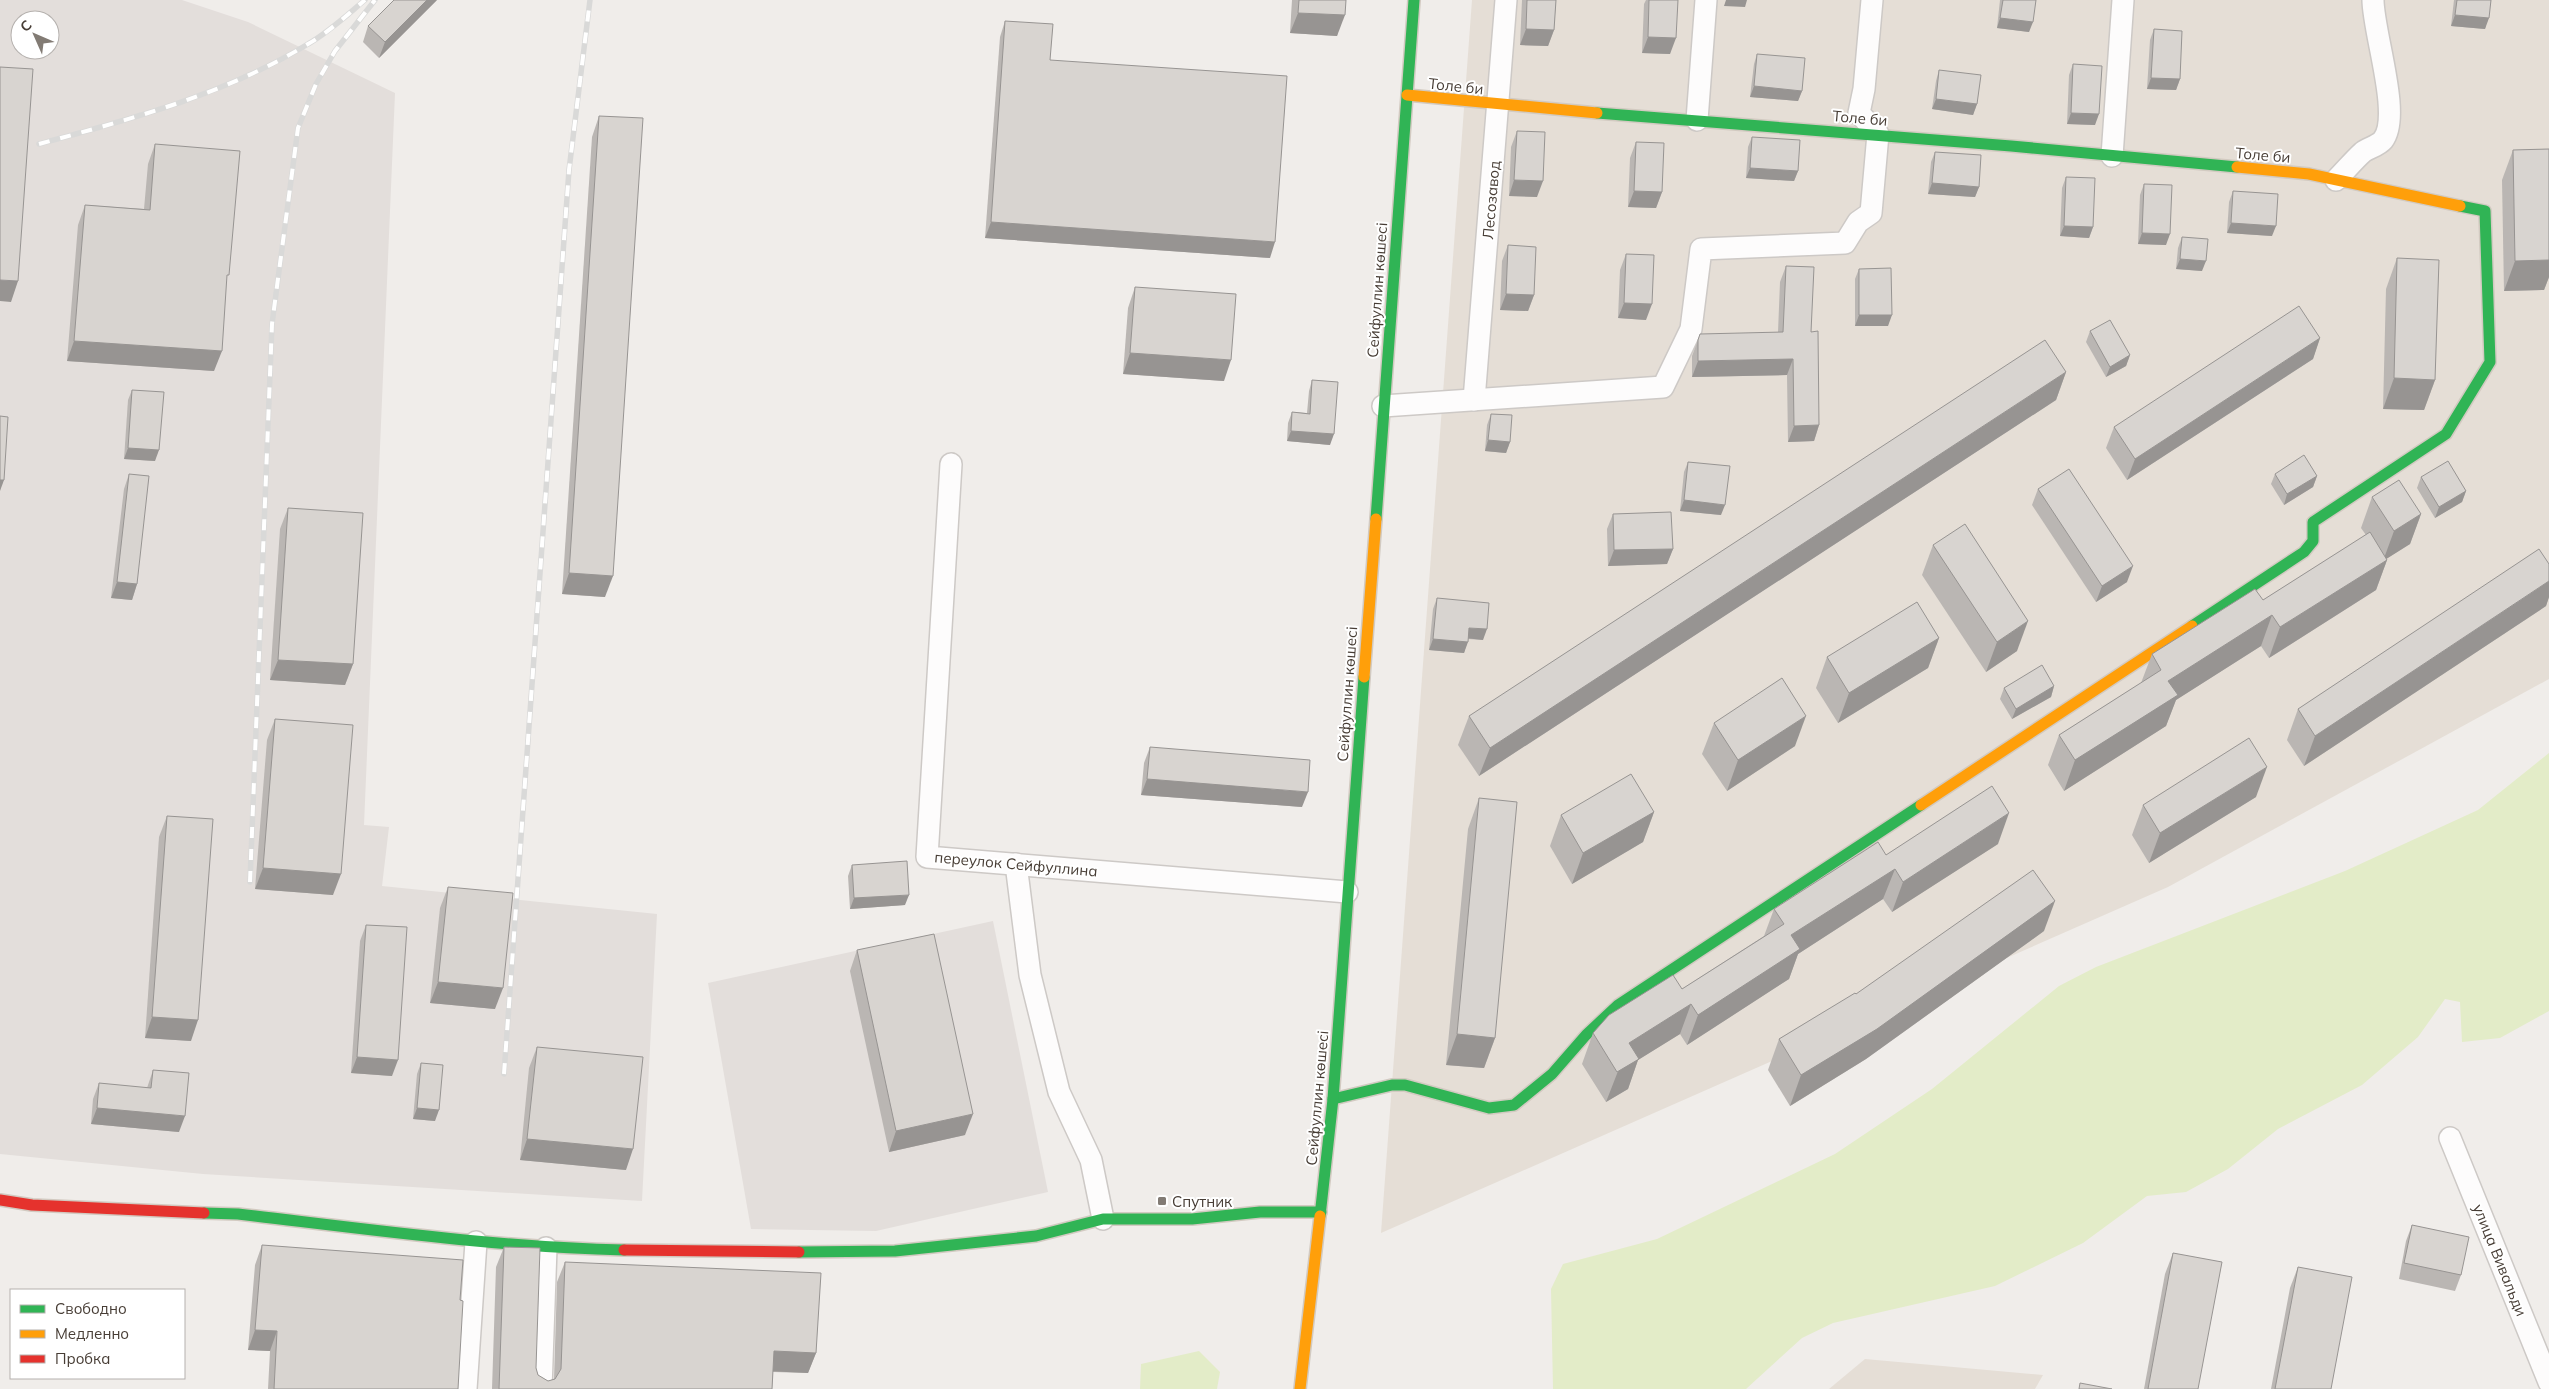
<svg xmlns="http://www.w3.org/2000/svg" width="2549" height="1389" viewBox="0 0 2549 1389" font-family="Mulish,sans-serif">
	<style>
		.residential { fill: #e5ded6 }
		.industrial { fill: #e3dedb; fill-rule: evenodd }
		.green { fill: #e3ecc8 }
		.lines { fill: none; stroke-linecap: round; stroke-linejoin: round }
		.street-casing { stroke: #cdc9c6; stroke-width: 24 }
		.fast-casing { stroke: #d2cac1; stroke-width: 14 }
		.slow-casing { stroke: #d2cac1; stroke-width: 14 }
		.jam-casing { stroke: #d2cac1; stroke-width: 14 }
		.street { stroke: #fdfcfc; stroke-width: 21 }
		.fast { stroke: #30b455; stroke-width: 11 }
		.slow { stroke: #ff9f0a; stroke-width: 11 }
		.jam { stroke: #e5322d; stroke-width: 11 }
		.rail-casing { stroke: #d9d9d8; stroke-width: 5.5 }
		.rail { stroke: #fff; stroke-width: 4; stroke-dasharray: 11; stroke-linecap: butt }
		.wall { fill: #bab6b3 }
		.shaded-wall { fill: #979492 }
		.building { fill: #d8d4d0; stroke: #979492 }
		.poi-dot { fill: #827b74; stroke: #fff; stroke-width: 2 }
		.labels { text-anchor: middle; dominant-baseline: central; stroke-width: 4; stroke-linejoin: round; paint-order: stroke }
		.street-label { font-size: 15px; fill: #473d35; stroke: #fff }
		.poi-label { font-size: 15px; fill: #473d35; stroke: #fff; text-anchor: start }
	</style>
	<rect width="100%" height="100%" fill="#f0edea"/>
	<g class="residential">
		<polygon points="1472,0 2549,0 2549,679 2168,887 1381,1233"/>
		<polygon points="1865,1359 2043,1375 2035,1389 1829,1389"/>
	</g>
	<g class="industrial">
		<path d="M0 0H182L248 22 395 93 364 825 389 827 382 886 657 914 642 1201 203 1174 0 1154ZM20 20H50V50H20Z"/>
		<polygon points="993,921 1048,1192 876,1231 751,1229 708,983"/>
	</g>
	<g class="green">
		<polygon points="2549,753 2549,1011 2500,1038 2462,1042 2460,1002 2445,999 2418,1037 2362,1085 2278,1129 2228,1169 2186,1192 2147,1196 2083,1243 1995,1286 1833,1323 1802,1338 1746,1389 1553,1389 1551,1289 1563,1264 1657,1239 1835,1154 1932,1089 2059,986 2096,967 2345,871 2478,810"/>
		<polygon points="1199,1351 1220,1372 1217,1389 1140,1389 1141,1364"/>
	</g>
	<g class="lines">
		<defs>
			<g id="street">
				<polyline points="1697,120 1706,0"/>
				<polyline points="2112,156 2123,0"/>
				<path d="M2336 180C2345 171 2353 161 2363 152 2368 148 2378 146 2383 140 2402 116 2373 32 2373 0"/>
				<polyline points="1474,400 1506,0"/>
				<polyline points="1383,406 1663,387 1691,329 1701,249 1845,243 1858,222 1871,213 1878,134 1859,113 1864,89 1872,0"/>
				<polyline points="951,464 927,857 1347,892"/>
				<polyline points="1016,864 1030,975 1059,1092 1091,1160 1103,1219"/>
				<polyline points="2450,1138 2549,1382"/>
				<polyline points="466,1389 476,1242"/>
				<polyline points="541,1389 546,1248"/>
			</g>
			<g id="fast">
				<polyline points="1597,113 2011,146 2237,167"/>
				<polyline points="1376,519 1414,0"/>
				<polyline points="2192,626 2304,552 2313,541 2313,522 2446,434 2490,362 2485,211 2460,206"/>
				<polyline points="1333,1099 1392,1085 1405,1085 1489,1108 1514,1105 1552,1074 1586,1035 1618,1005 1921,805"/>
				<path d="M204 1213 238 1214C366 1229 494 1247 624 1250"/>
				<polyline points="1320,1216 1333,1099 1364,677"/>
				<polyline points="799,1252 895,1251 1036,1236 1103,1219 1192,1219 1260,1212 1321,1212"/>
			</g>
			<g id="slow">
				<polyline points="1407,95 1597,113"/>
				<polyline points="2237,167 2309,174 2460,206"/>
				<polyline points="1364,677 1376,519"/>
				<polyline points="1921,805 2192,626"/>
				<polyline points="1300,1389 1320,1216"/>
			</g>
			<g id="jam">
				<polyline points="0,1200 32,1205 204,1213"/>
				<polyline points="624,1250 799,1252"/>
			</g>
		</defs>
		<use href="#street" class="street-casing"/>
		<use href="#fast" class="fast-casing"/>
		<use href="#slow" class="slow-casing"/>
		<use href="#jam" class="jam-casing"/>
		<use href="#street" class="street"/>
		<use href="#fast" class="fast"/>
		<use href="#slow" class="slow"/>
		<use href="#jam" class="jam"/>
		<defs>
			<g id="rail">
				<path d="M39 144C131 119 226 94 308 44 329 32 347 15 365 0"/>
				<polyline points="250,882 272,324 298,128 316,84 335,51 375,0"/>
				<polyline points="504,1074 569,170 590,0"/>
			</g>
		</defs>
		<use href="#rail" class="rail-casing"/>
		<use href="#rail" class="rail"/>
	</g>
	<g class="wall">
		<polygon points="437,0 379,58 363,42 368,26"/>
		<polygon points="1292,0 1346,0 1337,36 1290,33"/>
		<polygon points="1522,0 1556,0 1554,30 1548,46 1520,45"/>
		<polygon points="1646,0 1678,0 1670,54 1642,53 1644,4"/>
		<polygon points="2000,0 2036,0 2029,32 1997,28"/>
		<polygon points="2454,0 2491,0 2485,29 2451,26"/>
		<polygon points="1005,21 1050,60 1270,258 985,238 1000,37"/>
		<polygon points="2154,29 2180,79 2176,90 2147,89 2150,40"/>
		<polygon points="1757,54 1802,91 1798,101 1750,97 1754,64"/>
		<polygon points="2073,64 2095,125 2067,124 2069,75"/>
		<polygon points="1939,70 1977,104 1973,115 1932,109 1936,81"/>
		<polygon points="599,116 605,597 562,594 592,137"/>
		<polygon points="1517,131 1537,197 1509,196 1511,147"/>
		<polygon points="1752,137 1798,171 1794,181 1746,178 1748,147"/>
		<polygon points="1636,142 1662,192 1656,208 1628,207 1630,158"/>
		<polygon points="155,144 226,283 214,371 67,361 78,225 85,205 144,209 148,164"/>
		<polygon points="2549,149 2549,277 2544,290 2504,291 2502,180 2513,150"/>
		<polygon points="1935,152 1979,187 1975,197 1928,194 1931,162"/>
		<polygon points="2066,177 2093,227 2089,238 2060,236 2062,188"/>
		<polygon points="2144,184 2166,245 2138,244 2140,195"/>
		<polygon points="2233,191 2272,236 2227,233 2229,202"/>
		<polygon points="2182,237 2202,271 2176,269 2178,248"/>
		<polygon points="1508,245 1534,295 1528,311 1500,310 1502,261"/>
		<polygon points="1626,254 1646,320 1618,318 1620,270"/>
		<polygon points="2397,258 2435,380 2424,410 2383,409 2386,289"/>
		<polygon points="1786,266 1811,332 1819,425 1814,441 1788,442 1787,375 1692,377 1692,356 1698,340 1778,332 1780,282"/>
		<polygon points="1859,269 1888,326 1855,326 1855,279"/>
		<polygon points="1135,287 1224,381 1123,374 1128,308"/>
		<polygon points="2090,331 2130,355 2126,366 2106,377 2086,342"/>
		<polygon points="2320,338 2313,359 2127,480 2106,448 2114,427"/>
		<polygon points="2066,372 2056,400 1479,776 1458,745 1469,716"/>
		<polygon points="1312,380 1330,445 1287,441 1288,423 1292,412 1307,413 1309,391"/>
		<polygon points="132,390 155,461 124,459 128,400"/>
		<polygon points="1491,414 1510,442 1506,453 1485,451 1487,425"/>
		<polygon points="1688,462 1721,515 1680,511 1684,472"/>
		<polygon points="129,474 137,584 132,600 111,598 124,489"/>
		<polygon points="2275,474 2317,476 2313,487 2284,505 2271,484"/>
		<polygon points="2421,477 2466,491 2462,502 2435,518 2417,488"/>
		<polygon points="2038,489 2127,582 2096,602 2032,505"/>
		<polygon points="2372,497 2421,514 2410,544 2386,559 2387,560 2376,590 2269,658 2261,646 2176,700 2166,726 2064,791 2048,765 2059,735 2141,683 2152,654 2263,600 2366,535 2361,528"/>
		<polygon points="288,508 353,664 345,685 270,680 280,529"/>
		<polygon points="1613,514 1673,549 1667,564 1608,566 1607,529"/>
		<polygon points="1933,545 2017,651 1986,672 1922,575"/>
		<polygon points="2549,564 2549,597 2546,606 2304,766 2287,740 2298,709"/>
		<polygon points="1437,598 1483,640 1468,639 1464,653 1429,650 1433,609"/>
		<polygon points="1939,638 1928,668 1838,723 1816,688 1827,657"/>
		<polygon points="2054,686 2051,697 2012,719 2000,699 2004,688"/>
		<polygon points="275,719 333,895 255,889 267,740"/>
		<polygon points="1714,723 1795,746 1727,791 1702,754"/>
		<polygon points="1150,747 1302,807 1141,795 1144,763"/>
		<polygon points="2256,797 2149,863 2132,835 2143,805"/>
		<polygon points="1479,798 1495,1038 1484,1068 1446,1065 1468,829"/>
		<polygon points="1654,812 1643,842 1572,884 1550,846 1561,815"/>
		<polygon points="167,816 191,1041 145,1038 159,837"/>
		<polygon points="1998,844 1892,912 1883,899 1798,954 1789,979 1687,1045 1680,1034 1638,1060 1628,1089 1606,1102 1582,1064 1593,1033 1682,989 1764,936 1774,909 1886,855"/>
		<polygon points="852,865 905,905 850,909 848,876"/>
		<polygon points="448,887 495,1009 430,1003 440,908"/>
		<polygon points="366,925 392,1076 351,1073 360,941"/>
		<polygon points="2044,931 1866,1059 1790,1106 1768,1070 1779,1039 1856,994"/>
		<polygon points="857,950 965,1135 889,1152 850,971"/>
		<polygon points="537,1047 626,1170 520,1160 529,1068"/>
		<polygon points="421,1063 435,1121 413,1119 417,1074"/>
		<polygon points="153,1070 179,1132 91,1124 93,1099 99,1083 147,1088"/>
		<polygon points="2412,1225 2461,1275 2455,1291 2399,1279 2406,1241"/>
		<polygon points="262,1245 460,1300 458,1389 268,1389 270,1351 248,1350 255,1265"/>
		<polygon points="504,1247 538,1375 548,1381 554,1379 557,1282 565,1262 816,1353 808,1373 773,1372 772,1389 492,1389 496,1267"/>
		<polygon points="2173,1253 2198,1389 2144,1389 2165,1274"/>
		<polygon points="2298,1267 2331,1389 2271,1389 2290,1288"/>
	</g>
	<g class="shaded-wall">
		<polygon points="427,0 437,0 379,58 385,42"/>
		<polygon points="1726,0 1747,0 1745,7 1724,6"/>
		<polygon points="1298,13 1345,15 1337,36 1290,33"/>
		<polygon points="2455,15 2489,18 2485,29 2451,26"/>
		<polygon points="2000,18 2033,22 2029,32 1997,28"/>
		<polygon points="1526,29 1554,30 1548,46 1520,45"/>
		<polygon points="1648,37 1676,38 1670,54 1642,53"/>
		<polygon points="2151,78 2180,79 2176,90 2147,89"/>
		<polygon points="1754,86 1802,91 1798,101 1750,97"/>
		<polygon points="1936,99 1977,104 1973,115 1932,109"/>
		<polygon points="2071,113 2099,114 2095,125 2067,124"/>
		<polygon points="1750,168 1798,171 1794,181 1746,178"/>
		<polygon points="1514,180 1543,181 1537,197 1509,196"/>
		<polygon points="1932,183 1979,187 1975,197 1928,194"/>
		<polygon points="1634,191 1662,192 1656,208 1628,207"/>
		<polygon points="991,222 1275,242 1270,258 985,238"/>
		<polygon points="2231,223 2276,226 2272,236 2227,233"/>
		<polygon points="2064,226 2093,227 2089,238 2060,236"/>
		<polygon points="2142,233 2170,234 2166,245 2138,244"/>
		<polygon points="2180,259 2206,261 2202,271 2176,269"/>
		<polygon points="2549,260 2549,277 2544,290 2504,291 2515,261"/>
		<polygon points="0,280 18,281 11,302 0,301"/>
		<polygon points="1506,294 1534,295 1528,311 1500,310"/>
		<polygon points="1624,303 1652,304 1646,320 1618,318"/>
		<polygon points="1859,315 1892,315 1888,326 1855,326"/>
		<polygon points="2320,338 2313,359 2127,480 2135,459"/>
		<polygon points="74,341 222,351 214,371 67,361"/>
		<polygon points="1130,353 1231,360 1224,381 1123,374"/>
		<polygon points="2130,355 2126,366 2106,377 2110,367"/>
		<polygon points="1793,359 1787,375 1692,377 1698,361"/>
		<polygon points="2066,372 2056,400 1479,776 1490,748"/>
		<polygon points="2394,378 2435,380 2424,410 2383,409"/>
		<polygon points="1819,425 1814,441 1788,442 1794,426"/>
		<polygon points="1291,431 1334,434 1330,445 1287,441"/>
		<polygon points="1488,440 1510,442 1506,453 1485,451"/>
		<polygon points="128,448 159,450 155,461 124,459"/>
		<polygon points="2317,476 2313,487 2284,505 2287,494"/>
		<polygon points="0,480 4,480 0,491"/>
		<polygon points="2466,491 2462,502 2435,518 2439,507"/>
		<polygon points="1684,500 1725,505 1721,515 1680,511"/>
		<polygon points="2421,514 2410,544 2383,561 2394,531"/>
		<polygon points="1673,549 1667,564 1608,566 1614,550"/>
		<polygon points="2387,560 2376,590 2269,658 2280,627"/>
		<polygon points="2133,566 2127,582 2096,602 2102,586"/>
		<polygon points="569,573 613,576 605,597 562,594"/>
		<polygon points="2549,581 2549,597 2546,606 2304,766 2315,736"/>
		<polygon points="117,582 137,584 132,600 111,598"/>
		<polygon points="2272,615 2261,646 2176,700 2166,726 2064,791 2075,760 2168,681"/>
		<polygon points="2028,621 2017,651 1986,672 1997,642"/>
		<polygon points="1469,628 1487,629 1483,640 1465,638"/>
		<polygon points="1939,638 1928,668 1838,723 1849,693"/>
		<polygon points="1433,639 1468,642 1464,653 1429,650"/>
		<polygon points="278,660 353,664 345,685 270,680"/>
		<polygon points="2054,686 2051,697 2012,719 2016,709"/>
		<polygon points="1806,716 1795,746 1727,791 1738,760"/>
		<polygon points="2267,767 2256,797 2149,863 2160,833"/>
		<polygon points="1147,779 1308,792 1302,807 1141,795"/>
		<polygon points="1654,812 1643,842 1572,884 1583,853"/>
		<polygon points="2009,813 1998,844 1892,912 1903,882"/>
		<polygon points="263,868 341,874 333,895 255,889"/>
		<polygon points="1895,869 1883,899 1798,954 1789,979 1687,1045 1698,1015 1791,935"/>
		<polygon points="909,895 905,905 850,909 854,898"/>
		<polygon points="2055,901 2044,931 1866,1059 1790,1106 1801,1075"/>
		<polygon points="438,982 503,988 495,1009 430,1003"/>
		<polygon points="1691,1004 1680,1034 1638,1060 1628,1089 1606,1102 1629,1043"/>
		<polygon points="152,1017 198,1020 191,1041 145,1038"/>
		<polygon points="1457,1034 1495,1038 1484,1068 1446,1065"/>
		<polygon points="357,1057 398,1060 392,1076 351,1073"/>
		<polygon points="97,1108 185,1116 179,1132 91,1124"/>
		<polygon points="417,1108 439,1110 435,1121 413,1119"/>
		<polygon points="973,1114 965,1135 889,1152 896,1131"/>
		<polygon points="527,1139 633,1149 626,1170 520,1160"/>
		<polygon points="255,1330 277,1331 270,1351 248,1350"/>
		<polygon points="774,1351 816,1353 808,1373 766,1371"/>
	</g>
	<g class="building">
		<polygon points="394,0 427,0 385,42 368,26"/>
		<polygon points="1299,0 1346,0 1345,15 1298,13"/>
		<polygon points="1527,0 1556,0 1554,30 1526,29"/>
		<polygon points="1649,0 1678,0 1676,38 1648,37"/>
		<polygon points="2003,0 2036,0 2033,22 2000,18"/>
		<polygon points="2457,0 2491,0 2489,18 2455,15"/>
		<polygon points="1005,21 1053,24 1050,60 1287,76 1275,242 991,222"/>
		<polygon points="2154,29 2182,31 2180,79 2151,78"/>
		<polygon points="1757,54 1805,58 1802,91 1754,86"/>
		<polygon points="2073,64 2102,66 2099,114 2071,113"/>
		<polygon points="0,67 33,69 18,281 0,280"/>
		<polygon points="1939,70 1981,75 1977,104 1936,99"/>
		<polygon points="599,116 643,118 613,576 569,573"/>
		<polygon points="1517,131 1545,132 1543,181 1514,180"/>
		<polygon points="1752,137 1800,140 1798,171 1750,168"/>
		<polygon points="1636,142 1664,143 1662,192 1634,191"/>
		<polygon points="155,144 240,151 229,275 227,275 222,351 74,341 85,205 150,210"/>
		<polygon points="2549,149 2549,260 2515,261 2513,150"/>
		<polygon points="1935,152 1981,155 1979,187 1932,183"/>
		<polygon points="2066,177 2095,178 2093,227 2064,226"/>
		<polygon points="2144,184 2172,185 2170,234 2142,233"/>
		<polygon points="2233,191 2278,194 2276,226 2231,223"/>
		<polygon points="2182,237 2208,239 2206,261 2180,259"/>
		<polygon points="1508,245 1536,247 1534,295 1506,294"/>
		<polygon points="1626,254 1654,255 1652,304 1624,303"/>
		<polygon points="2397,258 2439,260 2435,380 2394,378"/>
		<polygon points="1786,266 1814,267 1811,332 1818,331 1819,425 1794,426 1793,359 1698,361 1698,340 1700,334 1783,332"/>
		<polygon points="1891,268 1892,315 1859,315 1859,269"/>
		<polygon points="1135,287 1236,294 1231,360 1130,353"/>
		<polygon points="2299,306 2320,338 2135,459 2114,427"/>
		<polygon points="2110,320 2130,355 2110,367 2090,331"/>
		<polygon points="2045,340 2066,372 1490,748 1469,716"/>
		<polygon points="1312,380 1338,382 1334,434 1291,431 1292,412 1310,414"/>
		<polygon points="132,390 164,392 159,450 128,448"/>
		<polygon points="1491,414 1512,415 1510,442 1488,440"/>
		<polygon points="0,416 8,417 4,480 0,480"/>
		<polygon points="2304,455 2317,476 2287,494 2275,474"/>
		<polygon points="2448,461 2466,491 2439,507 2421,477"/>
		<polygon points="1688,462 1730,466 1725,505 1684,500"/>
		<polygon points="2069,469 2133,566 2102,586 2038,489"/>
		<polygon points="129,474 149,476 137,584 117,582"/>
		<polygon points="2399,480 2421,514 2394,531 2372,497"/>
		<polygon points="288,508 363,513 353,664 278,660"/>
		<polygon points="1671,512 1673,549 1614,550 1613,514"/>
		<polygon points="1965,524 2028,621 1997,642 1933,545"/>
		<polygon points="2370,532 2387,560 2280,627 2272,615 2168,681 2178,695 2075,760 2059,735 2161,670 2152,654 2255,589 2263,600"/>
		<polygon points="2539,549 2549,564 2549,581 2315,736 2298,709"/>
		<polygon points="1437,598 1489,603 1487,629 1469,628 1468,642 1433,639"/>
		<polygon points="1917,602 1939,638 1849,693 1827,657"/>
		<polygon points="2042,665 2054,686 2016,709 2004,688"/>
		<polygon points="1782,678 1806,716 1738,760 1714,723"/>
		<polygon points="275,719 353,725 341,874 263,868"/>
		<polygon points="2249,738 2267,767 2160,833 2143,805"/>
		<polygon points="1150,747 1310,760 1308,792 1147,779"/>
		<polygon points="1631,774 1654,812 1583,853 1561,815"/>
		<polygon points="1992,786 2009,813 1903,882 1895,869 1791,935 1800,949 1698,1015 1691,1004 1629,1043 1639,1059 1617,1072 1593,1033 1609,1015 1673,975 1682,989 1784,924 1774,909 1878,842 1886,855"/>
		<polygon points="1479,798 1517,802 1495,1038 1457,1034"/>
		<polygon points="167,816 213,819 198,1020 152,1017"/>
		<polygon points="907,861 909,895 854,898 852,865"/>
		<polygon points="2033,870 2055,901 1877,1029 1801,1075 1779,1039 1855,993 1856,994"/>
		<polygon points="448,887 513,893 503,988 438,982"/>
		<polygon points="366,925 407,927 398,1060 357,1057"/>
		<polygon points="934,934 973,1114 896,1131 857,950"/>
		<polygon points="537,1047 643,1057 633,1149 527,1139"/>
		<polygon points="421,1063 443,1065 439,1110 417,1108"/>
		<polygon points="153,1070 189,1073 185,1116 97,1108 99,1083 151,1088"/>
		<polygon points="2412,1225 2469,1237 2461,1275 2404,1263"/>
		<polygon points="262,1245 463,1260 460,1300 463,1301 458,1389 274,1389 277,1331 255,1330"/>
		<polygon points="504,1247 540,1248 536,1368 538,1375 548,1381 555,1379 561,1369 565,1262 821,1273 816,1353 774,1351 772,1389 499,1389"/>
		<polygon points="2173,1253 2222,1262 2198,1389 2148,1389"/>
		<polygon points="2298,1267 2352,1277 2331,1389 2275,1389"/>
		<polygon points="2080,1383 2112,1389 2079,1389"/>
	</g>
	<rect class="poi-dot" x="1157" y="1196" width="10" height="10" rx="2.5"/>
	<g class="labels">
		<g class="street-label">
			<text transform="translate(1456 86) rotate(6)">Толе би</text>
			<text transform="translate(1860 118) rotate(5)">Толе би</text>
			<text transform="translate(2263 155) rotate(5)">Толе би</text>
			<text transform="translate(1491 200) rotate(-85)">Лесозавод</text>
			<text transform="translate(1377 290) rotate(-86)">Сейфуллин көшесі</text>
			<text transform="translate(1347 694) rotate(-86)">Сейфуллин көшесі</text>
			<text transform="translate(1016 864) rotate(5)">переулок Сейфуллина</text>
			<text transform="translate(1317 1098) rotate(-85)">Сейфуллин көшесі</text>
			<text transform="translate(2500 1260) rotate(68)">улица Вивальди</text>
		</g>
		<g class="poi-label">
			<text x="1172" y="1201">Спутник</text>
		</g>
	</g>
	<rect x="10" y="1289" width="175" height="90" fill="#ffffff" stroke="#b5b1ae"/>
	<rect x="20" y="1305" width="25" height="8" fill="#30b455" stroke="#b5b1ae"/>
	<text x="55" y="1314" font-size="15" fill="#473d35">Свободно</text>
	<rect x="20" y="1330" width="25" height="8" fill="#ff9f0a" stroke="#b5b1ae"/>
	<text x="55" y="1339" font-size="15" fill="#473d35">Медленно</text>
	<rect x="20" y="1355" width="25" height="8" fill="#e5322d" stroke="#b5b1ae"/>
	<text x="55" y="1364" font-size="15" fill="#473d35">Пробка</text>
	<g transform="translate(35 35) rotate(315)"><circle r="24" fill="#ffffff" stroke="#b5b1ae"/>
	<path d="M0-4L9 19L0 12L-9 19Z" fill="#827b74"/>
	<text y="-8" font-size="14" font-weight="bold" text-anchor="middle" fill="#473d35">С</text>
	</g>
</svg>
